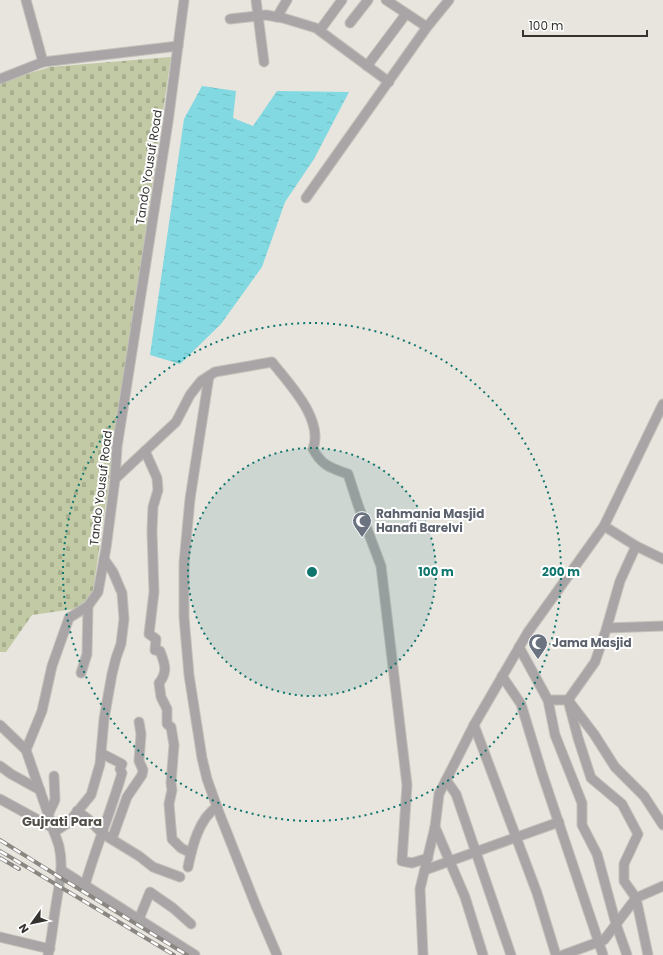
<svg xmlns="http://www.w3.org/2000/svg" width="663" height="955" font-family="Poppins,sans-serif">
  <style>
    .cemetery { fill: url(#cemetery-stones) }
    .water { fill: url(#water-ripples) }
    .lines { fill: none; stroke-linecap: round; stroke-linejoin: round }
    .minor-casing { stroke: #c4c1bb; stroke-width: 11 }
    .minor { stroke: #a9a5a6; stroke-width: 9 }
    .rail-casing { stroke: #8a8783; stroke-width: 4 }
    .rail { stroke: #fff; stroke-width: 2.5; stroke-dasharray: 8; stroke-linecap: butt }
    .ring { fill: none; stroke: #0f766e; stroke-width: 2; stroke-dasharray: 2 4 }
    .labels { text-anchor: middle; stroke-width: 4; stroke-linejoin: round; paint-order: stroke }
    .street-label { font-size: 12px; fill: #343330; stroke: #fff }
    .worship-label { font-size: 12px; font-weight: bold; fill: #5b616d; stroke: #fff; text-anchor: start }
    .neighbourhood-label { font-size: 13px; font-weight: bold; fill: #514e48; stroke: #fff }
    .centre { fill: #0f766e; stroke: #fff; stroke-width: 2 }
    .ring-label { font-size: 12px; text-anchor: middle; font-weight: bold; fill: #0f766e; stroke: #fff; stroke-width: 4; stroke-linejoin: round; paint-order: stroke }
  </style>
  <defs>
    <pattern id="cemetery-stones" width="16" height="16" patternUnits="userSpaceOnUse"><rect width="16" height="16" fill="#c1caa5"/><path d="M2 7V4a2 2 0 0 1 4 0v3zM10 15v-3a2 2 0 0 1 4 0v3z" fill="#a6ae8e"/></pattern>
    <pattern id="water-ripples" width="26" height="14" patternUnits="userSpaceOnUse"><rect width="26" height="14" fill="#82d9e1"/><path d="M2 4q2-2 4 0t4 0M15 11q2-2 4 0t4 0" fill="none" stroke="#71bbc1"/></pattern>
  </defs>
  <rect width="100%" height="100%" fill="#e8e4de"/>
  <polygon class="cemetery" points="171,57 92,598 74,609 32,615 6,652 0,652 0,82 50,67"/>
  <polygon class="water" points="202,86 236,91 233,118 253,126 277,91 349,92 314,159 285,202 262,267 221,324 180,364 150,355 184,119"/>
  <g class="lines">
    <defs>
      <g id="minor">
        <polyline points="26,0 43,62"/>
        <polyline points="256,0 264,62"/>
        <polyline points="386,0 427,27"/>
        <polyline points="277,17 287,0"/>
        <polyline points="230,19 266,15 283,18 316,28 389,82"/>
        <polyline points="350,23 368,0"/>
        <polyline points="320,30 342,0"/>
        <polyline points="367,66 406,14"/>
        <polyline points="0,79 43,62 178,46"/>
        <polyline points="306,198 427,27 449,0"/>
        <polyline points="209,376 190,499 184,563 184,617 189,675 202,758 207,779 218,810 256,906 277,955"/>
        <path d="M145,451L157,478L158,490L153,507L152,531L154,592L149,634L156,639L155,650L160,651C165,664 168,672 159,683L161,697L167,709V724L171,727L174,745L171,783L172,790L169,804L172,839L181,848L191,853"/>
        <path d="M115,479L176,422L190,395L201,381L215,372L272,362C289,384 324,419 313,449C322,466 331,468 348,474L358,505L381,566L407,785L402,861L412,863L428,858"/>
        <polyline points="604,526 636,546 663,559"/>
        <polyline points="636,546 620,581 606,630 595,662 568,700 578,738 591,778 622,804 638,834 624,864 624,881 636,898 648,955"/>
        <polyline points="607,628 663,626"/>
        <polyline points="519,647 548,700 568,700 594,734 615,767 644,796 663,825"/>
        <polyline points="81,673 87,654 88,606"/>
        <polyline points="502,676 521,704 542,773 603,955"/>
        <polyline points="548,700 555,735 582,803 582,825 597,854 616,924 627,955"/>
        <polyline points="0,725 26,750"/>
        <polyline points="474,725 537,893 556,955"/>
        <polyline points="0,766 11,774 40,790"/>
        <polyline points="446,780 456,794 511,955"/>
        <polyline points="0,799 53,828"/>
        <polyline points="77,811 88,819 103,834 139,856 153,867 180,877"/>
        <polyline points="48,815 55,800 54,776"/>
        <polyline points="54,832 68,823 91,795 100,764 104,719 112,674 116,658 121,644 124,619 122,593 113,572 104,559"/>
        <polyline points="112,839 127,797 142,775 143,770 139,761 141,734 139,722"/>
        <path d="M188,867C192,847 199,818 217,807"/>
        <polyline points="61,870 195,955"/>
        <polyline points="425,870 559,822"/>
        <path d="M85,885C96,847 111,811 122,773L120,769L122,764L101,753"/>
        <polyline points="139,919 150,892 173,908 191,924"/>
        <polyline points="0,937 50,949"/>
        <path d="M48,955C52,939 53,922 56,905C59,884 64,868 59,846L26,750L42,711L52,666L69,618L88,606L98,592L106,548L115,479L117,447L168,122L184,0"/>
        <polyline points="423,955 420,889 435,827"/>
        <polyline points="483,955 465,897 435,827 439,794 474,725 528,632 604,526 663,404"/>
        <polyline points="563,955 604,940 636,898 663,886"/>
      </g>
    </defs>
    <use href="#minor" class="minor-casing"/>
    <use href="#minor" class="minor"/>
    <defs>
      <g id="rail">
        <polyline points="0,840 61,878 187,955"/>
        <polyline points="0,851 174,955"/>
        <polyline points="0,858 19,869"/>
      </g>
    </defs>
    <use href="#rail" class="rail-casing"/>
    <use href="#rail" class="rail"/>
  </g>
  <circle cx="312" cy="572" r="124" fill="#0f766e" fill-opacity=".12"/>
  <g class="ring">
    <circle cx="312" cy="572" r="124"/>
    <circle cx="312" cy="572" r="249"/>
  </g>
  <defs>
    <symbol id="mosque-pin" viewBox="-11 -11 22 30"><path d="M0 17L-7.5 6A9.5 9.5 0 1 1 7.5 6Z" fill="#6b7280" stroke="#fff"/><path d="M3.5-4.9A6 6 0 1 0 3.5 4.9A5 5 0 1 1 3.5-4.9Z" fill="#fff"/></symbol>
  </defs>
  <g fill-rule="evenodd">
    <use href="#mosque-pin" x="351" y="510" width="22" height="30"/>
    <use href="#mosque-pin" x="527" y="632" width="22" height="30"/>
  </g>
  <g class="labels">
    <g class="street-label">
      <text transform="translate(149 167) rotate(-81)" y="4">Tando Yousuf Road</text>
      <text transform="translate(101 488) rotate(-83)" y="4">Tando Yousuf Road</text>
    </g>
    <g class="worship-label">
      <text x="376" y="518">Rahmania Masjid<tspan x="376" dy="14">Hanafi Barelvi</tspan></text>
      <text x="552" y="647">Jama Masjid</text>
    </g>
    <g class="neighbourhood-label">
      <text x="62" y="826">Gujrati Para</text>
    </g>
  </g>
  <circle cx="312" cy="572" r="6" class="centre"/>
  <g class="ring-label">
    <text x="436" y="576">100 m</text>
    <text x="561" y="576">200 m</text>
  </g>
  <g transform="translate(32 923) rotate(237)" stroke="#ffffff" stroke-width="3" paint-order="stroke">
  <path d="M0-3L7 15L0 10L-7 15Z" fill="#343330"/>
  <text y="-6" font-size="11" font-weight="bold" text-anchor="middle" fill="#343330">N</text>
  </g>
  <path d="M523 30v6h124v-6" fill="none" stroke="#343330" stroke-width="2"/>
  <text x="529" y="30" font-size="12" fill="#343330" stroke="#ffffff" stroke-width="3" paint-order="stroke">100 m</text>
</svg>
